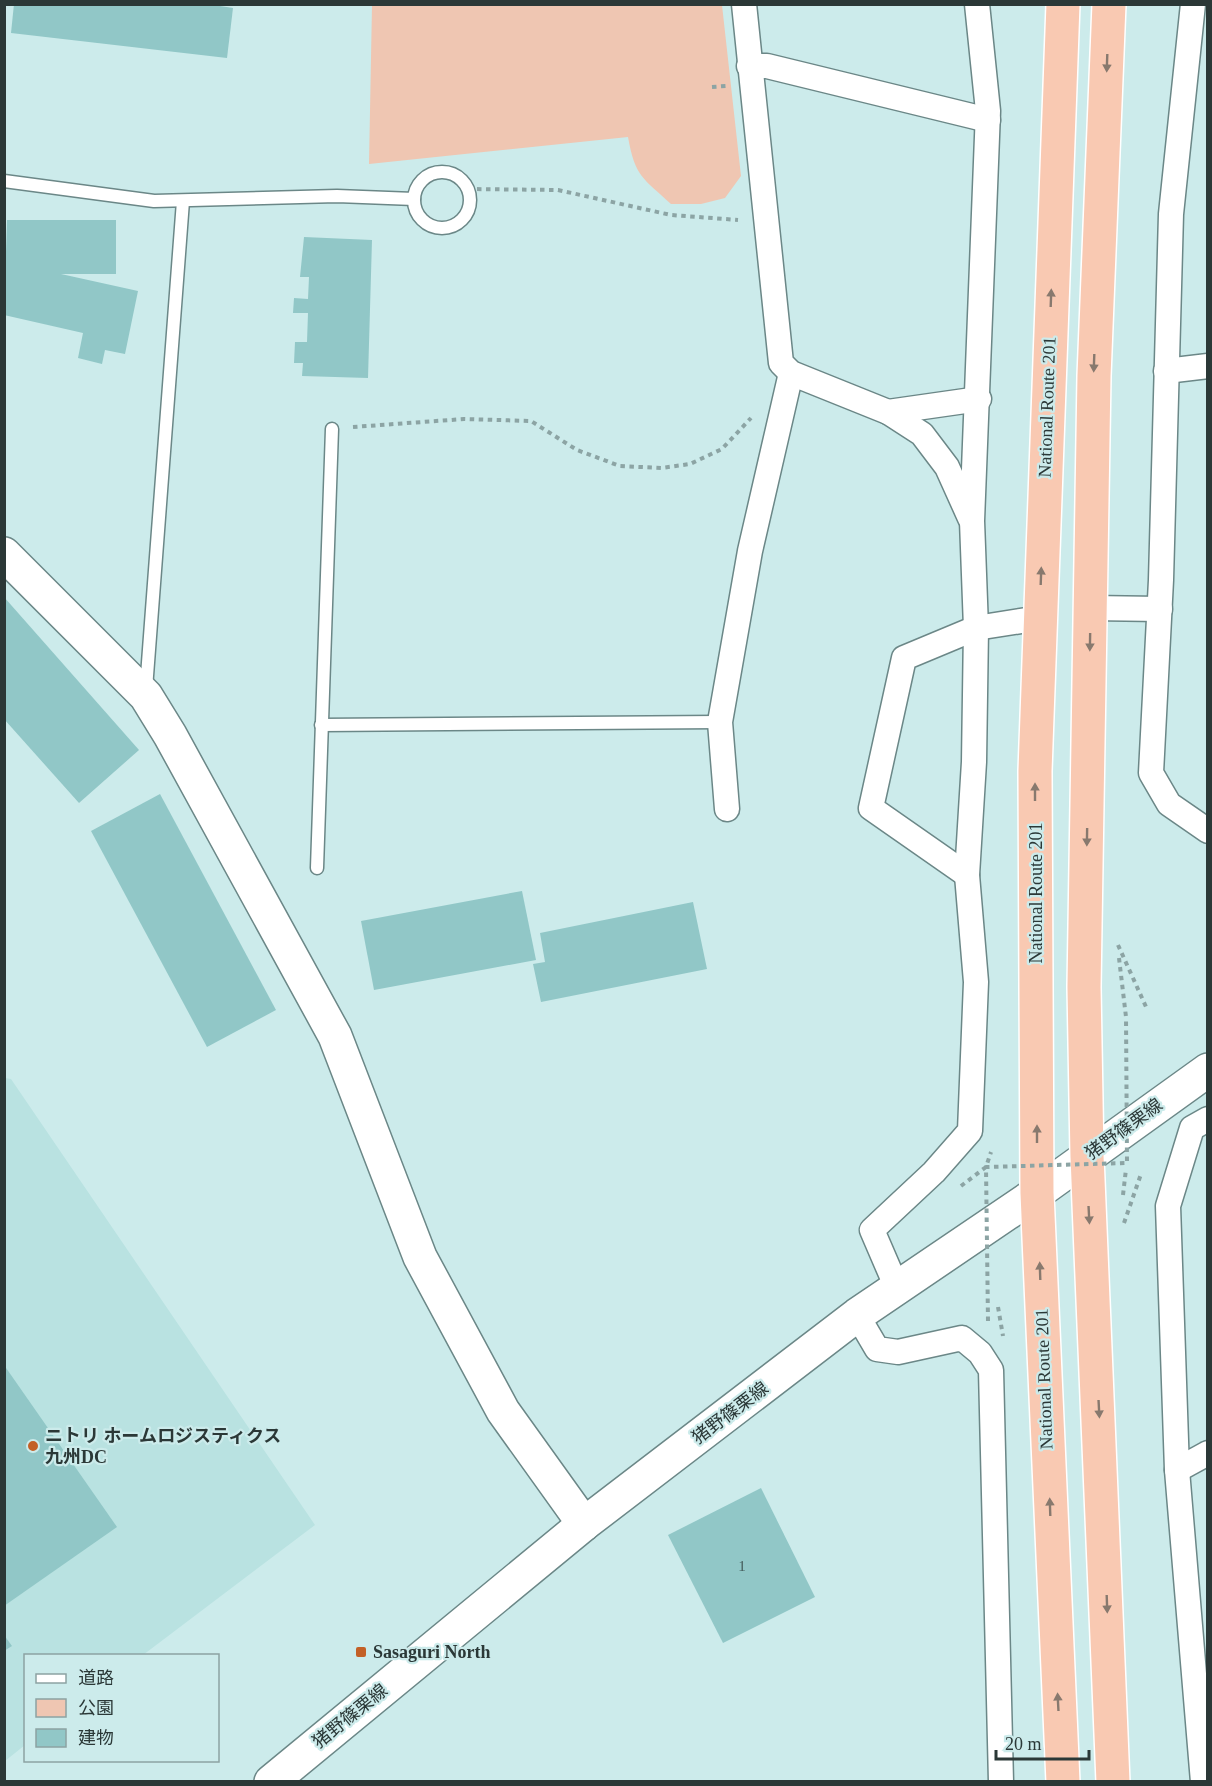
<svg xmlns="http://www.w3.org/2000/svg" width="1212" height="1786" font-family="'Times New Roman','Noto Sans JP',serif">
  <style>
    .built { fill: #b9e2e1 }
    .green { fill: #efc6b2 }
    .building { fill: #91c7c7 }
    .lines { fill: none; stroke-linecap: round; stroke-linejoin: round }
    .lane-casing { stroke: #6b8787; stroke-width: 15 }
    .street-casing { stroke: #6b8787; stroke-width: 27 }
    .secondary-casing { stroke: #6b8787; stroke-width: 36 }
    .highway-casing { stroke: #fff; stroke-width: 36 }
    .path { stroke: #8ca4a4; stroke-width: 4; stroke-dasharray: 4.5 4.5; stroke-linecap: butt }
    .lane { stroke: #fff; stroke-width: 12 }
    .street { stroke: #fff; stroke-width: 24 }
    .secondary { stroke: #fff; stroke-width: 33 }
    .highway { stroke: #f9c9b2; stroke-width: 33 }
    .path-bridge { stroke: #8ca4a4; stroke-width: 4; stroke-dasharray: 4.5 4.5; stroke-linecap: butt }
    .oneway { fill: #88796e }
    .poi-dot { fill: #c36026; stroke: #ccebeb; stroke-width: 2 }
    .labels { text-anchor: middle; stroke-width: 4.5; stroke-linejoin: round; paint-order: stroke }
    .number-label { font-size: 15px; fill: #445c5b }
    .street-label { font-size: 18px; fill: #2b3837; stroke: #ccebeb }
    .poi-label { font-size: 18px; font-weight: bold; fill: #2b3837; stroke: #ccebeb; text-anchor: start }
  </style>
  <rect width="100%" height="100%" fill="#ccebeb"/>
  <polygon class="built" points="5,1078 11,1079 315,1525 143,1655 26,1656 25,1745 5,1761"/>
  <path class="green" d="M372,5H722L741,176L725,198L701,204H671C643,178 635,177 628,137L369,164Z"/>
  <g class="building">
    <polygon points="14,4 207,4 233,8 227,58 11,33"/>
    <polygon points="7,220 116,220 116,274 61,274 138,291 125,354 105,350 102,364 78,358 83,333 4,315"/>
    <polygon points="304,237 372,240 368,378 302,376 303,363 294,363 295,342 307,342 308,313 293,313 294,298 308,299 309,277 300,277"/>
    <polygon points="4,597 139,750 79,803 4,719"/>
    <polygon points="160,794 276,1010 207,1047 91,831"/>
    <polygon points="522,891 536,960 374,990 361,921"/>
    <polygon points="693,902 707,969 541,1002 533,964 545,962 540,933"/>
    <polygon points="4,1365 117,1527 4,1606"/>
    <polygon points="761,1488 815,1597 723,1643 668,1535"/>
    <polygon points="4,1635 12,1646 4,1651"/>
  </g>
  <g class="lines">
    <defs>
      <g id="lane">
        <circle cx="442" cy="200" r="28"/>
        <polyline points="4,181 154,201 337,196 414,199"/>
        <polyline points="146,689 183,201"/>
        <polyline points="321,725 720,722"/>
        <polyline points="317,868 332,429"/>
      </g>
      <g id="street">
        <polyline points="744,4 781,363 791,373 888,412 979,399"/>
        <polyline points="1193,4 1171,214 1161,580 1151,773 1169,804 1208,831"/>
        <polyline points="749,66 767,66 988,120"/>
        <polyline points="1166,371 1208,366"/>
        <polyline points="888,412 922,434 947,467 970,518"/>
        <polyline points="1091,608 1160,609"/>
        <polyline points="727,809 720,722 750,551 791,373"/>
        <polyline points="967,875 871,808 904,658 976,628 1040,618"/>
        <polyline points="897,1288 872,1230 934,1172 970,1131 976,982 967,875 974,762 976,628 972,521 988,111 977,4"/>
        <polyline points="857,1315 877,1349 898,1352 962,1338 980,1353 991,1370 1001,1782"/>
        <polyline points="1177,1470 1208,1453"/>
        <polyline points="1203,1782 1177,1470 1168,1206 1192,1128 1208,1119"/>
      </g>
      <g id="secondary">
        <polyline points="4,554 146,696 170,735 335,1036 420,1257 503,1411 584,1524"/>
        <polyline points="271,1782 584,1524 857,1315 1037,1193 1208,1070"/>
      </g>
      <g id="highway">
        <polyline points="1109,4 1094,376 1084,987 1087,1156 1113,1782"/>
        <polyline points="1063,1782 1037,1193 1035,771 1063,4"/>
      </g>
    </defs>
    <use href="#lane" class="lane-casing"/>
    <use href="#street" class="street-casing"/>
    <use href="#secondary" class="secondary-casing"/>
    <use href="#highway" class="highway-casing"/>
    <g class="path">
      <polyline points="712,87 726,86"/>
      <polyline points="468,189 558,190 671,215 738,220"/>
      <polyline points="353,427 464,419 531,421 577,450 620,466 661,468 690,464 722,449 751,418"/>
      <polyline points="1118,945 1147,1009"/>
      <polyline points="1119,958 1126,1017"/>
      <polyline points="961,1186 986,1167 991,1152"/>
      <polyline points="1123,1195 1126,1169"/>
      <polyline points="1124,1223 1141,1174"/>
      <polyline points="998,1307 1003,1336"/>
    </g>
    <use href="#lane" class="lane"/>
    <use href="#street" class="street"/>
    <use href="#secondary" class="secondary"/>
    <use href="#highway" class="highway"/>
    <polyline class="path-bridge" points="988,1321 986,1167 1127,1163 1126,1017"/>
  </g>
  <defs><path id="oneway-solid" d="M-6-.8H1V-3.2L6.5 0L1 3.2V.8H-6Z" transform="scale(1.5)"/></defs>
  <g class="oneway">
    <use href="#oneway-solid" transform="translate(1107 63) rotate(92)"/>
    <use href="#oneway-solid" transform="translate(1051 298) rotate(-88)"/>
    <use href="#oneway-solid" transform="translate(1094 363) rotate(92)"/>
    <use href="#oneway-solid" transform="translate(1041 576) rotate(-88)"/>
    <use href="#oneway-solid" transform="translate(1090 642) rotate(91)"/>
    <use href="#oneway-solid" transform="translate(1035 792) rotate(-90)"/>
    <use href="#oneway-solid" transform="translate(1087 837) rotate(91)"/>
    <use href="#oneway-solid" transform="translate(1037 1134) rotate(-90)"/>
    <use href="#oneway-solid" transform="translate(1089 1215) rotate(87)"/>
    <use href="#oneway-solid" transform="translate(1040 1271) rotate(-92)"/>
    <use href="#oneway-solid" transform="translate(1099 1409) rotate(87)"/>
    <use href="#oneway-solid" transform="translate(1050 1507) rotate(-92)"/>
    <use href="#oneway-solid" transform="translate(1107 1604) rotate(88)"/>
    <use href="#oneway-solid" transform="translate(1058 1702) rotate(-93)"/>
  </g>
  <g class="poi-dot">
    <circle cx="33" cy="1446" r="6"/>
    <rect x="355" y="1646" width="12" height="12" rx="3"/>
  </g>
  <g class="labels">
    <g class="number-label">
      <text x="742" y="1571">1</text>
    </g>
    <g class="street-label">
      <text transform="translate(1047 407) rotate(-88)" y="6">National Route 201</text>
      <text transform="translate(1036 893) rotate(-90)" y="6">National Route 201</text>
      <text transform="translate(1124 1129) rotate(-36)" y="6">猪野篠栗線</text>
      <text transform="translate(1044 1379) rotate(-92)" y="6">National Route 201</text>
      <text transform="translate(730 1413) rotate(-37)" y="6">猪野篠栗線</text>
      <text transform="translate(350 1716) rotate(-39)" y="6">猪野篠栗線</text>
    </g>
    <g class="poi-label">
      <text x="45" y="1442">ニトリ ホームロジスティクス<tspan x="45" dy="21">九州DC</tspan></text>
      <text x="373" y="1658">Sasaguri North</text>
    </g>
  </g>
  <rect width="1212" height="1786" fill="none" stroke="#2b3837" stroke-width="12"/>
  <rect x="24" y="1654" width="195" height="108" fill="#ccebeb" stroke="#8ca3a3" stroke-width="1.5"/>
  <rect x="36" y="1674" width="30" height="9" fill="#ffffff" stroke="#8ca3a3" stroke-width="1.5"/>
  <text x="78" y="1684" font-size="18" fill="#2b3837">道路</text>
  <rect x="36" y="1699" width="30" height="18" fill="#efc6b2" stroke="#8ca3a3" stroke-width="1.5"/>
  <text x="78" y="1714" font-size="18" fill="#2b3837">公園</text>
  <rect x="36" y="1729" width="30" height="18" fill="#91c7c7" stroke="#8ca3a3" stroke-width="1.5"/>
  <text x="78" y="1744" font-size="18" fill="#2b3837">建物</text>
  <path d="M996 1750v9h93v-9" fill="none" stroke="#2b3837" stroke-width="3"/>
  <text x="1005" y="1750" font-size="18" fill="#2b3837" stroke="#ccebeb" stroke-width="4.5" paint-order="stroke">20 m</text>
</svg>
